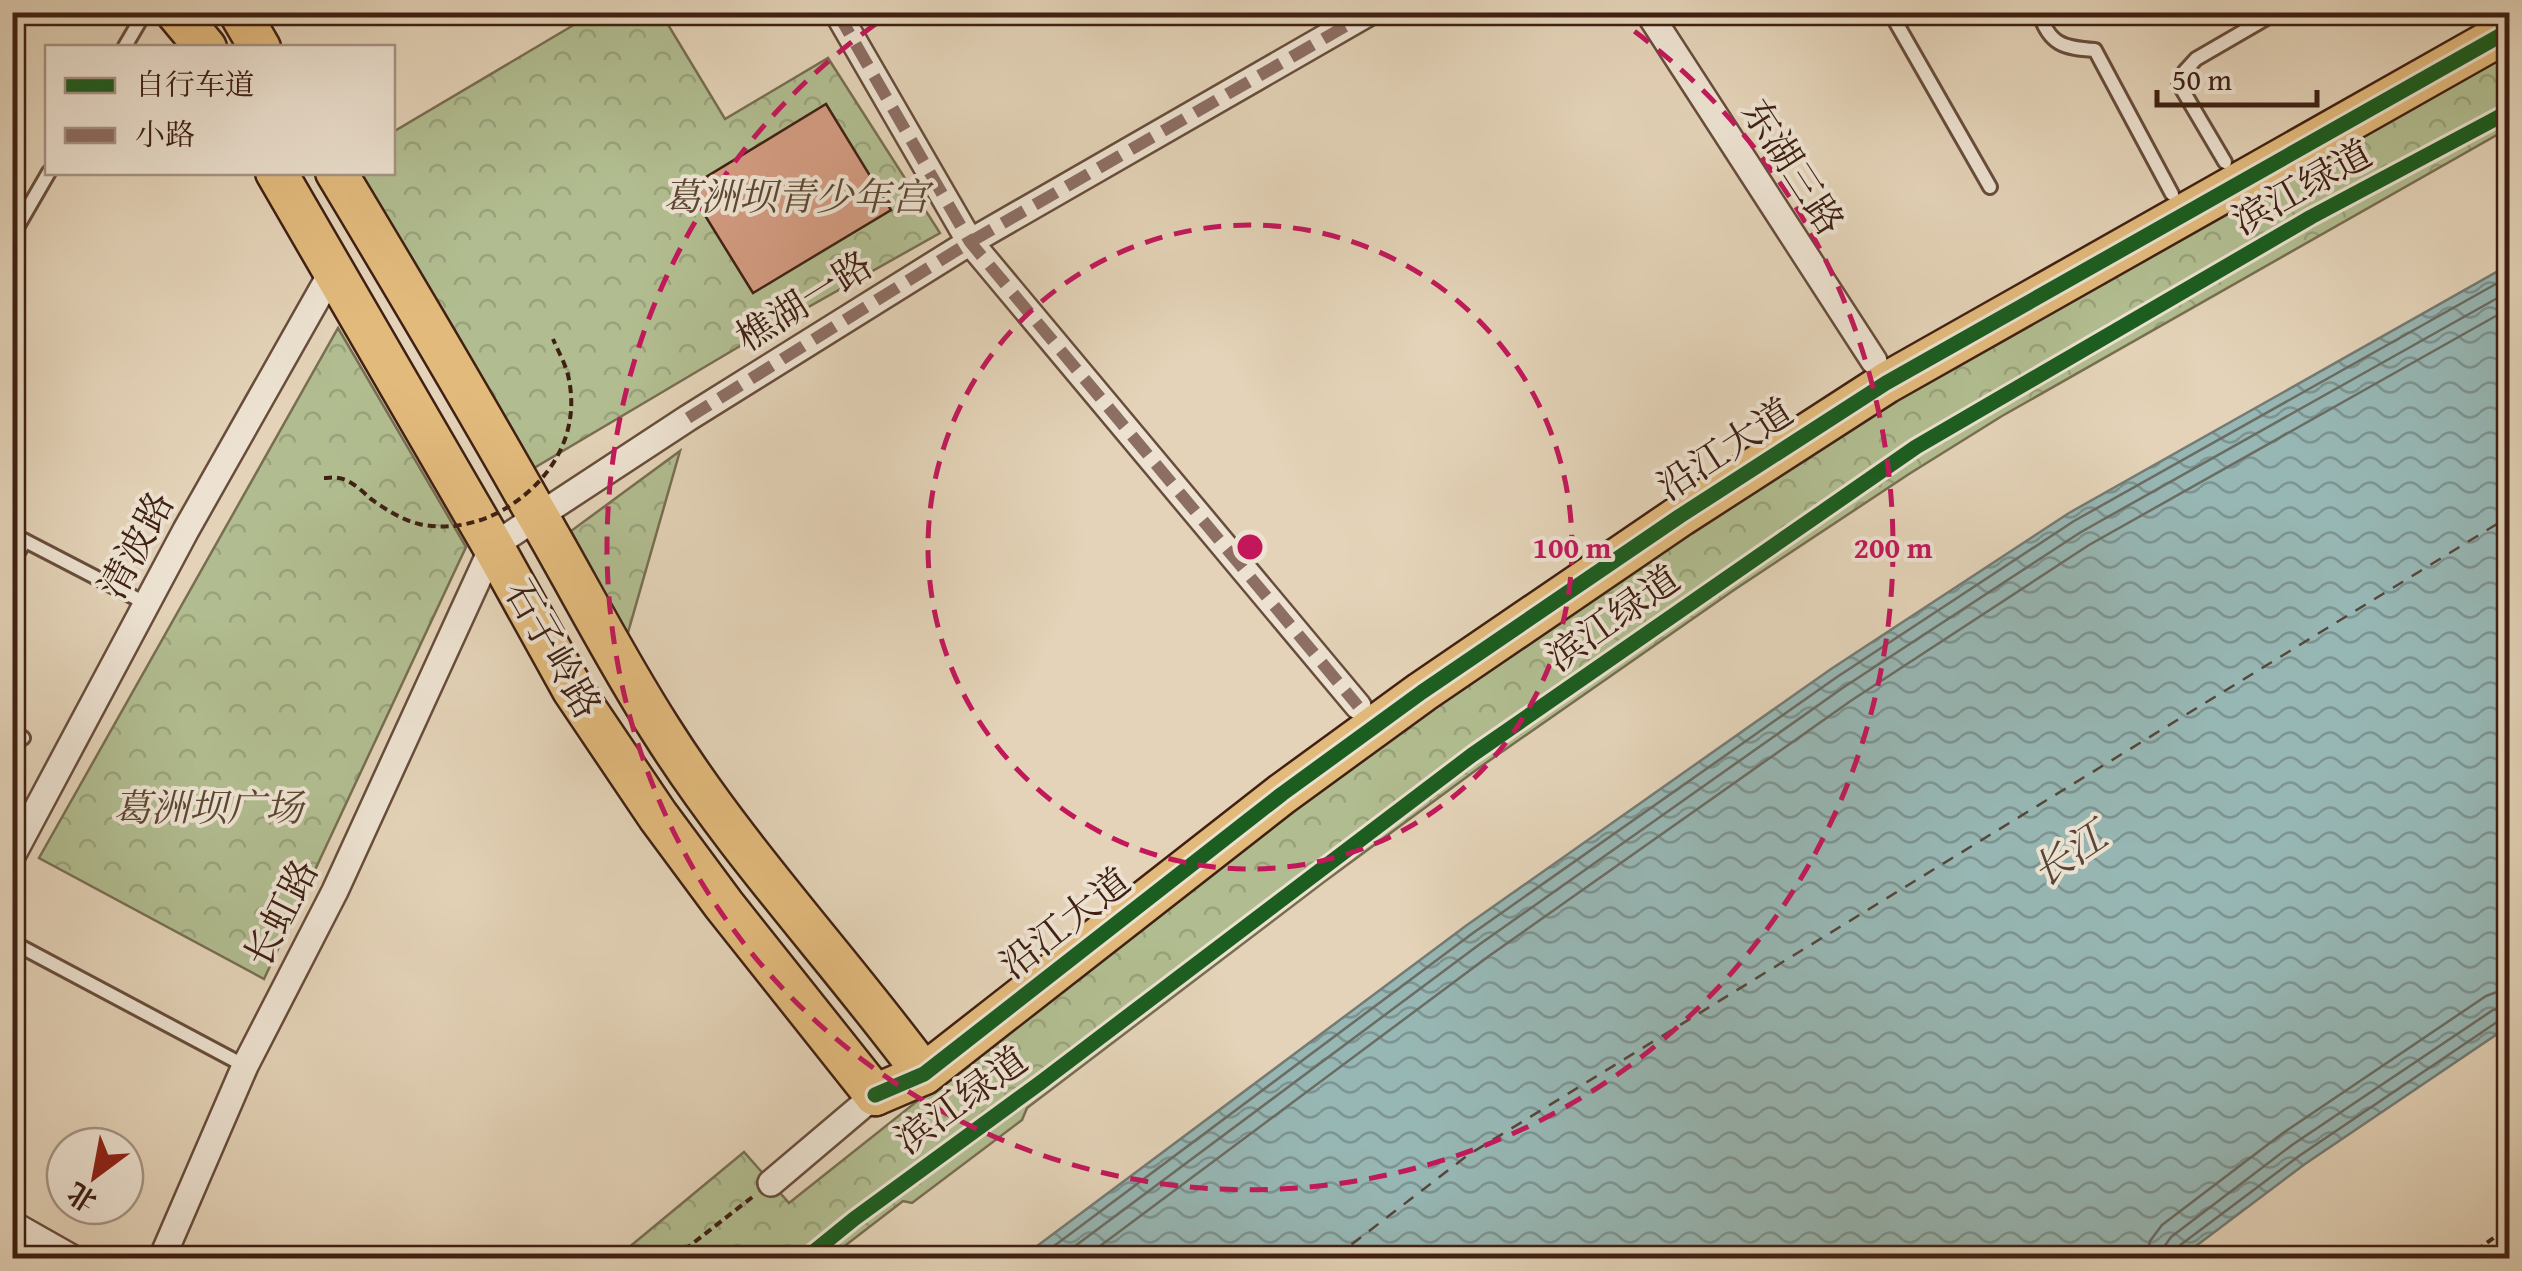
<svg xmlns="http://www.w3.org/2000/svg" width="2522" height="1271" font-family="'Gentium Book Plus','Noto Serif SC',serif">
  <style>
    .forest { fill: url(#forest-crowns); stroke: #786e52; stroke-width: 2.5 }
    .water { fill: url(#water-waves); stroke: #747b74; stroke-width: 2.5 }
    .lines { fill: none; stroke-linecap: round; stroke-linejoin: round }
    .shore { stroke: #6b6c64; stroke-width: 2.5 }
    .ferry { stroke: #55463b; stroke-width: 2.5; stroke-dasharray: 12 10; stroke-linecap: butt }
    .building { fill: #d39b81; stroke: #3f2013; stroke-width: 2.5 }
    .lane-casing { stroke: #684d3c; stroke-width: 18 }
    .street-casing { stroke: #684d3c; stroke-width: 30 }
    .primary-casing { stroke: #3f2013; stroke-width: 45 }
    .path { stroke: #3f2013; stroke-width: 4; stroke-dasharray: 8 5; stroke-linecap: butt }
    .lane { stroke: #ede2d1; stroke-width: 12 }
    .street { stroke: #ede2d1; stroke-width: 25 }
    .primary { stroke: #e2ba7c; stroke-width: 40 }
    .path-bridge { stroke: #3f2013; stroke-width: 4; stroke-dasharray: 8 5; stroke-linecap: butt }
    .quiet { stroke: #8d6e63; stroke-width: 12; stroke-dasharray: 25 12; stroke-linecap: butt }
    .cycleway-casing { stroke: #ede2d1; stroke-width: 21 }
    .cycleway { stroke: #1b5e20; stroke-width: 15 }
    .ring { fill: none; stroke: #c2185b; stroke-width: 5; stroke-dasharray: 18 12 }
    .labels { text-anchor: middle; stroke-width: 8; stroke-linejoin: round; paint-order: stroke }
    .street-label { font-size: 38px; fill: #3f2013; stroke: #ede2d1 }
    .park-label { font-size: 38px; font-style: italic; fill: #5c4732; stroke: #ede2d1 }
    .water-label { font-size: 40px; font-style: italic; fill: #55463b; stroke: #ede2d1 }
    .centre { fill: #c2185b; stroke: #ede2d1; stroke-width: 5 }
    .ring-label { font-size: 30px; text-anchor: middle; font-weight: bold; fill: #c2185b; stroke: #ede2d1; stroke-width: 8; stroke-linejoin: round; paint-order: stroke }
  </style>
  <defs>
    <pattern id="forest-crowns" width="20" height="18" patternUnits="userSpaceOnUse" patternTransform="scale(2.5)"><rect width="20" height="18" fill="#b1bd90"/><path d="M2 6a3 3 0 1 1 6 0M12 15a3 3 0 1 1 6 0" fill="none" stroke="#99a27b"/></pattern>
    <pattern id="water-waves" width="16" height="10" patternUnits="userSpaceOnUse" patternTransform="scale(2.5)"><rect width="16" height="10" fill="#97b7b4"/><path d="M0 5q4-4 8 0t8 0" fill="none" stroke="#7d9491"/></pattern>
  </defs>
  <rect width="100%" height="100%" fill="#e4d3b8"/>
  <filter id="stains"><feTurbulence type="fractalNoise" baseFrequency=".002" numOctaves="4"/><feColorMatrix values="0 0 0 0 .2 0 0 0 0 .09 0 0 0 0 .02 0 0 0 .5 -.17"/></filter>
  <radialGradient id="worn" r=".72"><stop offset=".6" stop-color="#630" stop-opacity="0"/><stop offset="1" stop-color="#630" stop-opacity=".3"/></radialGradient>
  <g class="forest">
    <polygon points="594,13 661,13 725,119 828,58 940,233 757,336 534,468 357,173 392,172 393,132"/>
    <polygon points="2509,43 2509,128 2002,416 1909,474 1734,590 1483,765 1324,882 1027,1108 1022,1120 912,1203 903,1201 829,1258 616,1258 744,1152 789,1203 1349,758 1710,510 2072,286"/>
    <polygon points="338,328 466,547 264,979 39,858"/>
    <polygon points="680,451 627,636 571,531"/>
  </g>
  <polygon class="water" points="2509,265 2509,1026 2305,1164 2180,1258 1021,1258 1467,925 1831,669 2069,513"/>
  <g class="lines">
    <g class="shore">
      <polyline points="1038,1258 1473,933 1837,677 2074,521 2510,276"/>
      <polyline points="1059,1258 1480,944 1844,687 2081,532 2510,291"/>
      <polyline points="1084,1258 1489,956 1852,700 2089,545 2510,308"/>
      <polyline points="2147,1258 2150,1241 2162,1225 2283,1133 2486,996 2497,992 2510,991"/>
      <polyline points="2163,1258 2164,1247 2171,1237 2292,1145 2493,1010 2510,1006"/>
      <polyline points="2175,1258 2176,1251 2179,1246 2299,1156 2500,1020 2510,1018"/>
    </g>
    <polyline class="ferry" points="1334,1258 1468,1155 2510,516"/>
  </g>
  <polygon class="building" points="826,104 891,210 753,293 688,188"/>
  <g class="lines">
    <defs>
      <g id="lane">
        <polyline points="1890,12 1990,187"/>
        <path d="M2039,12C2049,45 2064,48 2095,50L2172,194"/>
        <polyline points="124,48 145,12"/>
        <polyline points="2225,162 2179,84 2185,71 2196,59 2277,12"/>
        <polyline points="12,236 49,172"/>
        <polyline points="12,534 147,604"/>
        <polyline points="12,562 25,541"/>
        <polyline points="12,732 23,738"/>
        <polyline points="12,942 245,1066"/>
      </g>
      <g id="street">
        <polyline points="837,12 970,242 1358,706"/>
        <polyline points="1648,12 1874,361"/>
        <polyline points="12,856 186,530 332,272"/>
        <polyline points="771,1183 875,1095"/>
        <polyline points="12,1224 72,1258"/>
        <polyline points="162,1258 245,1066 335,891 493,546 688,418 970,242 1370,12"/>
      </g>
      <g id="primary">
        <polyline points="176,12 206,48"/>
        <polyline points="239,12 260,48"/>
        <polyline points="276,172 493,546 573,690 658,816 724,905 875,1095"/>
        <path d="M336,172C404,285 471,398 536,513C578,585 616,660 661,730C738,852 838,958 924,1074"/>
        <polyline points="875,1095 924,1074 1282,794 1422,692 1680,516 1886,383 2510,30"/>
      </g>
    </defs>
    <use href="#lane" class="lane-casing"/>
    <use href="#street" class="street-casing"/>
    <use href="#primary" class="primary-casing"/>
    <g class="path">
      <polyline points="674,1258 755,1195"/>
      <polyline points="2466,1258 2510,1226"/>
    </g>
    <use href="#lane" class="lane"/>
    <use href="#street" class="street"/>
    <use href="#primary" class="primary"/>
    <path class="path-bridge" d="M324,478C329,478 334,477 339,478C351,480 362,491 371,499C385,509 402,520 419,524C450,531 482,523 508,507C554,478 581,430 568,375C565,363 558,351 553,339"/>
    <g class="quiet">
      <polyline points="837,12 970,242 1358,706"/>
      <polyline points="688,418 970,242 1370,12"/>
    </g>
    <defs>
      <g id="cycleway">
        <polyline points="875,1095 924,1074 1282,794 1422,692 1680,516 1886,383 2510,30"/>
        <polyline points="806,1258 854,1219 1040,1083 1472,755 1916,447 2311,217 2510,111"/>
      </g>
    </defs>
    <use href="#cycleway" class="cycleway-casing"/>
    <use href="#cycleway" class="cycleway"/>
  </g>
  <g class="ring">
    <circle cx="1250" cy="547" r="322"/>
    <path d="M1610 14A643 643 0 1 1 890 14"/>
  </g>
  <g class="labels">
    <g class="street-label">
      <text transform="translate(1793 167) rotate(57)" y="13">东湖三路</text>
      <text transform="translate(2302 187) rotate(-29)" y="13">滨江绿道</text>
      <text transform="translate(804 301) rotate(-32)" y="13">樵湖一路</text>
      <text transform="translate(1725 449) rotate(-33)" y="13">沿江大道</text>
      <text transform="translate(136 545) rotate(-62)" y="13">清波路</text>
      <text transform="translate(1613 618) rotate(-35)" y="13">滨江绿道</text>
      <text transform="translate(553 649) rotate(60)" y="13">石子岭路</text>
      <text transform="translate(281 913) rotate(-63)" y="13">长虹路</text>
      <text transform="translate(1065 923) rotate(-38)" y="13">沿江大道</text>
      <text transform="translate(961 1100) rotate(-36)" y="13">滨江绿道</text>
    </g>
    <g class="park-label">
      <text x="796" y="210">葛洲坝青少年宫</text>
      <text x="208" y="821">葛洲坝广场</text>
    </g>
    <g class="water-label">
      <text transform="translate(2069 854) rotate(-34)" y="14">长江</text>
    </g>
  </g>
  <circle cx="1250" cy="547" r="15" class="centre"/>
  <g class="ring-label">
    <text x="1572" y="558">100 m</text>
    <text x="1893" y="558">200 m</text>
  </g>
  <rect width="2522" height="1271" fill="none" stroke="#e4d3b8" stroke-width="50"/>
  <rect x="15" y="15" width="2492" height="1241" fill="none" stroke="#3f2013" stroke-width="5"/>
  <rect x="25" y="25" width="2472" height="1221" fill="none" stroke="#3f2013" stroke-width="2.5"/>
  <rect x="45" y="45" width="350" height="130" fill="#ede2d1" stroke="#a79485" stroke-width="2.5"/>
  <rect x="65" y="78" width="50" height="15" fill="#1b5e20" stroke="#a79485" stroke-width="2.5"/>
  <text x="135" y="95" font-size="30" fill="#3f2013">自行车道</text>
  <rect x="65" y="128" width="50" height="15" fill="#8d6e63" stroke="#a79485" stroke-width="2.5"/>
  <text x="135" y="145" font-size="30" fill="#3f2013">小路</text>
  <g transform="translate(95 1176) rotate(212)"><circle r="48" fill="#ede2d1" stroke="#a79485" stroke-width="2.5"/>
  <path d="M0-8L18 38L0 25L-18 38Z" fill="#8f2418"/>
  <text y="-15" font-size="28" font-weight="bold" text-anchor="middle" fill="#3f2013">北</text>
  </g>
  <path d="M2157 90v15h160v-15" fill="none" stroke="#3f2013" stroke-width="5"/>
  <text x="2172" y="90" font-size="30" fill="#3f2013" stroke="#ede2d1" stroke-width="8" paint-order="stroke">50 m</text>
  <rect width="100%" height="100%" filter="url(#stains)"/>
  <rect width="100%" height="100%" fill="url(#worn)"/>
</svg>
